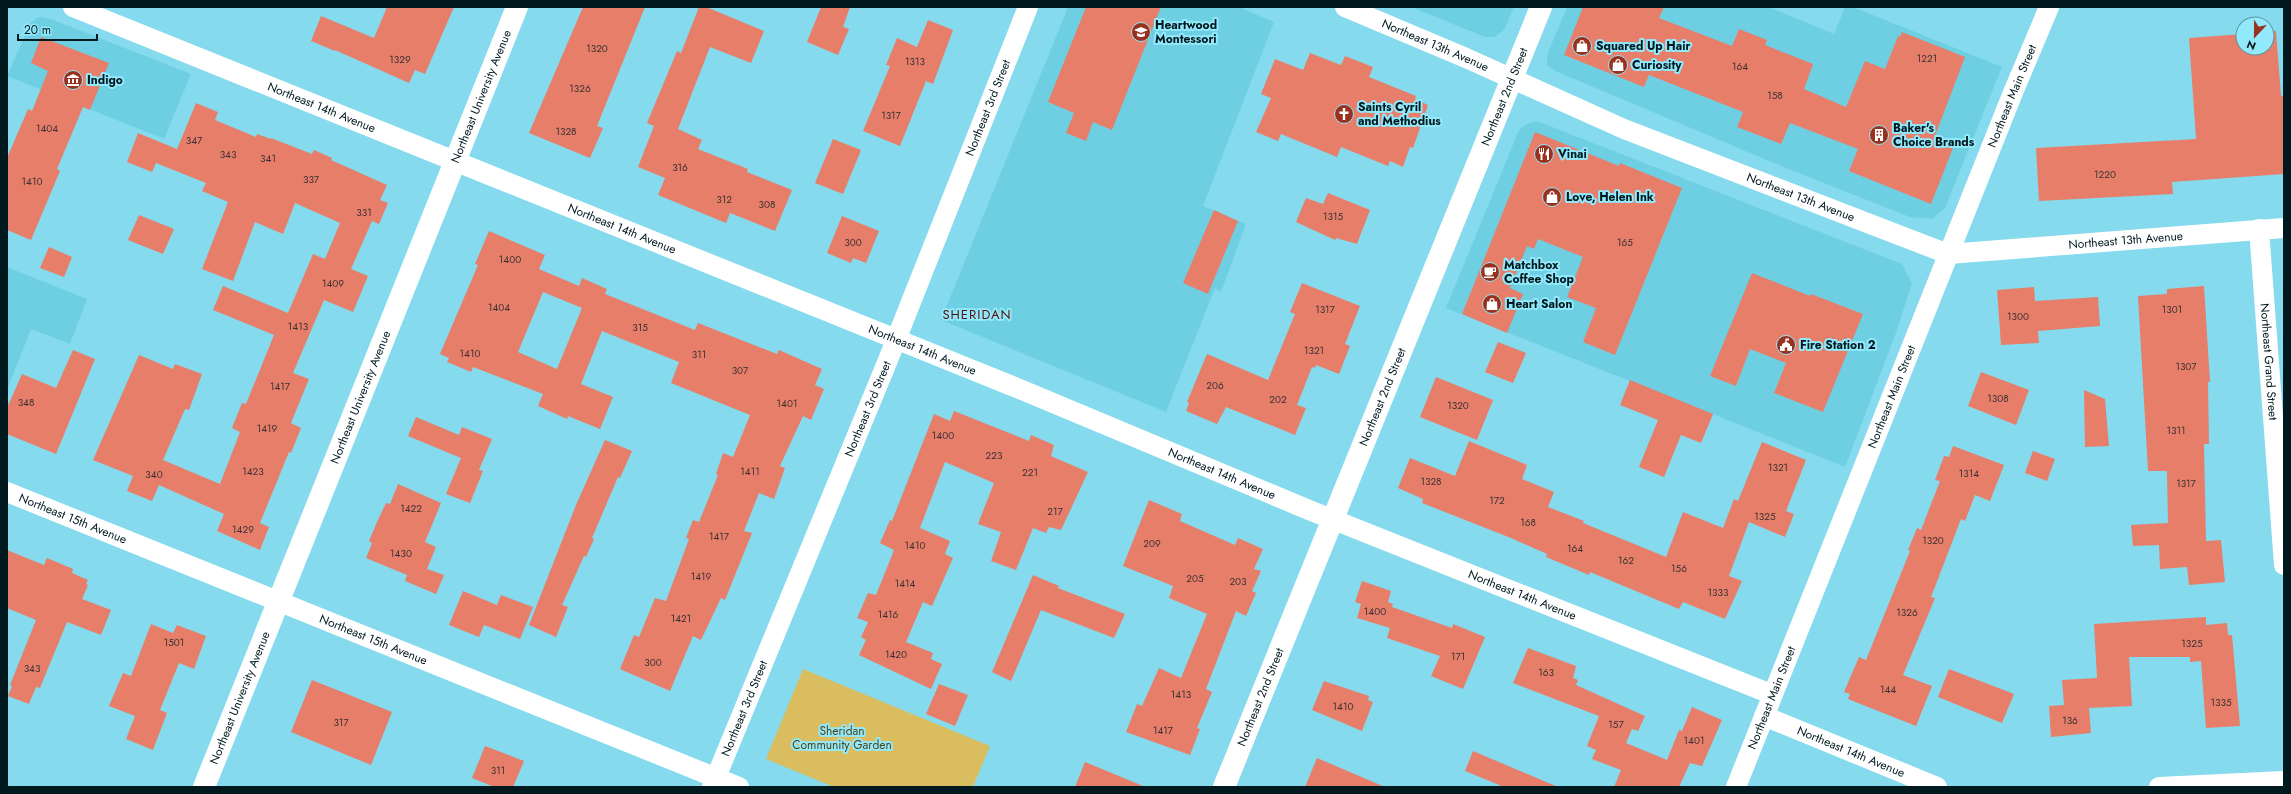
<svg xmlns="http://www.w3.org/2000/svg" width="2291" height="794" font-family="Jost,sans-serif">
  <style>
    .built { fill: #6ecfe3 }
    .green { fill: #dabd5f }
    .building { fill: #e77e6a; fill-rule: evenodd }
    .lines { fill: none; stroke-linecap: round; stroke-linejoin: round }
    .street { stroke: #fff; stroke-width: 20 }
    .secondary { stroke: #fff; stroke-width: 22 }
    .labels { text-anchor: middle; stroke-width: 4; stroke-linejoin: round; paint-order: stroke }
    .number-label { font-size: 10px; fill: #3a3232 }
    .poi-label { font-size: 12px; font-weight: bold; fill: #00191f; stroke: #92e9fb; text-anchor: start }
    .street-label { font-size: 12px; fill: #00191f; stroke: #92e9fb }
    .park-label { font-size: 12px; fill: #504315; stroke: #92e9fb }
    .neighbourhood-label { font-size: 13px; letter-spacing: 1px; fill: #520f05; stroke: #92e9fb }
  </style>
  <rect width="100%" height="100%" fill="#85dbed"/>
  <g class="built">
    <polygon points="1068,7 1239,7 1274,22 1203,206 1246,224 1221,292 1215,288 1166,412 941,320"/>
    <polygon points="1411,7 1514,7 1504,30 1495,37 1485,37"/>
    <polygon points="1567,7 1769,7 1834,34 1845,7 1853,7 2002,67 1945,208 1932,219 1910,217 1781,166 1555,71 1547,65 1547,55"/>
    <polygon points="39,17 51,19 191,74 164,139 7,76 31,22"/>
    <polygon points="1537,121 1902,264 1912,283 1896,333 1845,467 1446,308 1519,130 1527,124"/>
    <polygon points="7,267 87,299 70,344 31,329 7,390"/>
  </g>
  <polygon class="green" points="803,669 990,746 973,787 834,787 766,759"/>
  <g class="building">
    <polygon points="387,7 454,7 425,74 415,70 409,83 335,50 335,51 311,41 321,16 374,38"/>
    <polygon points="583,7 645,7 597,126 603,128 590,158 529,133"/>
    <polygon points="699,7 706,7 764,31 751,63 710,47 678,129 702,140 698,149 748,169 747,172 792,190 775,231 730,213 726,223 658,195 665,178 638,167 654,126 647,123 677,51 681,53"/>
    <polygon points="821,7 850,7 843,27 849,29 838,55 807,42"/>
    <polygon points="1086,7 1161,7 1112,130 1093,122 1086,141 1066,133 1074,113 1048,102"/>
    <polygon points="1583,7 1664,7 1659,18 1732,46 1739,29 1767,40 1765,45 1813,64 1804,89 1846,107 1865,61 1885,69 1898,36 1900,37 1902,32 1965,57 1933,141 1953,148 1931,204 1849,171 1858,149 1790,123 1781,144 1737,127 1743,112 1649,75 1644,87 1564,55"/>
    <polygon points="928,20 953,30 933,84 926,81 900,146 863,131 890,66 886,65 897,38 917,47"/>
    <polygon points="2276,31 2281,96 2284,96 2284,174 2172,182 2173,194 2039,201 2036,148 2196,139 2189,38 2243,34 2243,48 2267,48 2267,32"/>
    <polygon points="41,37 109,63 90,110 83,107 57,169 60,171 31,240 7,230 7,158 28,109 32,111 48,71 31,63"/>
    <polygon points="1310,53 1341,65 1345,56 1373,67 1369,77 1416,96 1415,99 1428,105 1413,148 1410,147 1403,167 1390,161 1388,166 1341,147 1337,157 1281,134 1278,141 1256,132 1271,98 1261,94 1275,59 1303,70"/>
    <polygon points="196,103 218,112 215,120 256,137 257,134 271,139 271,138 312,154 314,150 332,158 331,160 387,185 380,200 388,203 379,224 372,221 351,269 368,276 353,312 324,300 293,373 309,379 291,423 301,428 291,453 289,452 260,523 269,527 260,550 217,531 224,514 159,485 152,501 127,491 133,476 93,460 139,355 173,369 175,364 202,374 189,410 185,409 163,460 220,484 240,432 232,428 242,403 246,404 274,335 213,310 223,286 288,313 313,254 325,259 340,223 295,203 283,234 255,222 233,281 202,269 228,202 202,191 206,183 156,163 152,172 127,162 138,133 177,149"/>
    <polygon points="1535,132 1619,166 1620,163 1682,188 1615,355 1583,342 1596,308 1567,297 1583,257 1538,239 1534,249 1527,246 1510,288 1523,294 1507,333 1462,314"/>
    <polygon points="833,139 861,150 843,194 815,183"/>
    <polygon points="1328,193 1370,210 1357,244 1336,238 1335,240 1296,222 1306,198 1323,204"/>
    <polygon points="1214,210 1238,221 1208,294 1183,283"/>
    <polygon points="139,215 174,229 163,254 128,240"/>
    <polygon points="842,216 879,231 866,263 853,258 851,263 827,253"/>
    <path d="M489,231L545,255L539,269L579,286L582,278L607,289L605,294L695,330L698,323L777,354L779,350L822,369L815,385L824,389L811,420L803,416L780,466L785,468L774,499L759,493L744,531L752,533L725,600L721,598L701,640L693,636L670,691L620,669L634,635L639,637L655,598L666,601L689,539L686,538L693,520L699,522L718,475L716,474L723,453L733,457L750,415L671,383L679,362L602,331L581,384L613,397L600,429L568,416L567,419L538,406L543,394L473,367L471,372L447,362L449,358L440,354L478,265L475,264ZM543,292L582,308L557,369L518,352Z"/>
    <polygon points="49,247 72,257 64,277 40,268"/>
    <polygon points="1752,273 1810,296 1811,294 1863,314 1823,412 1774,393 1786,363 1750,349 1736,386 1710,376"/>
    <polygon points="1302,283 1360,306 1345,344 1350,346 1339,374 1316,365 1315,368 1312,367 1297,405 1306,408 1295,435 1226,407 1217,424 1186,411 1189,403 1187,402 1207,354 1268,380 1295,314 1290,312"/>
    <polygon points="2204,286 2210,382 2208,382 2209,444 2204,444 2206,541 2221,540 2225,582 2189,585 2187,567 2160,569 2159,545 2133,546 2131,525 2168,523 2167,471 2148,471 2138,296 2167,294 2167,289"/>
    <polygon points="2034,287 2035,301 2098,297 2100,326 2038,331 2039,343 2001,345 1997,290"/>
    <polygon points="1498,342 1526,353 1513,383 1485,372"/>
    <polygon points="73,350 95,359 56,454 7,434 7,408 22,374 56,388"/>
    <polygon points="1981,372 2029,390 2016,425 1968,406"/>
    <polygon points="1436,377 1493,400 1477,440 1420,417"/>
    <polygon points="1630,380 1713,414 1701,443 1681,435 1664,477 1639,467 1658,420 1620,405"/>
    <polygon points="2084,390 2105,399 2109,446 2085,447"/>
    <polygon points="954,411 1029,441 1031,435 1054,445 1051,456 1088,472 1061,530 1049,527 1046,533 1033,528 1016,570 991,561 1001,532 978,524 994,483 945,462 920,528 950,541 945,554 953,558 932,606 923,602 906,642 933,653 931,659 942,664 931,689 859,655 866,640 861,637 868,622 857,618 868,593 876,595 894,550 880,543 890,520 892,521 934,414 950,421"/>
    <polygon points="416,417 459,435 462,427 492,439 479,470 483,471 470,503 446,494 461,458 408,436"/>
    <polygon points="605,440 632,451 620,478 618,477 592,538 594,539 586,557 584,556 562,605 568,607 556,637 529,625 576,505"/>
    <polygon points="1469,441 1527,465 1522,479 1554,492 1548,507 1584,521 1583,523 1666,557 1683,512 1723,528 1734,499 1738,501 1762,442 1806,460 1786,511 1794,514 1785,537 1749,522 1729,576 1742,581 1725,619 1683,602 1679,609 1590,572 1589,575 1546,557 1547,554 1511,538 1422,503 1423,499 1398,488 1410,458 1455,476"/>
    <polygon points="1953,446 2004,465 1990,501 1975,495 1965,521 1961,519 1931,597 1935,598 1903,675 1932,686 1916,726 1848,699 1850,694 1844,692 1859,657 1866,660 1910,551 1908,550 1917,528 1921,530 1940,481 1935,480 1944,456 1949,457"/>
    <polygon points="2033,451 2055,459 2047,481 2025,473"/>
    <polygon points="398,484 441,503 425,542 436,547 427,569 444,575 436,594 405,581 407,575 366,558 372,543 369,541 377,522 386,503 390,504"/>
    <polygon points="1149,500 1182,514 1180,521 1235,545 1238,538 1263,549 1254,569 1261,571 1252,591 1256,593 1246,616 1236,611 1206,689 1212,692 1197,728 1200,729 1190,755 1126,732 1137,704 1142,706 1159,668 1181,678 1207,614 1169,598 1173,586 1123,566"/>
    <polygon points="7,550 44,565 47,558 73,569 72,573 88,580 86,584 88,585 82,599 111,610 101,635 67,622 40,688 36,687 29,704 8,696 12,686 10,685 36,620 7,608"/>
    <polygon points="1033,575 1059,586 1058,588 1125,614 1114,638 1041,610 1011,681 992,672"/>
    <polygon points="1362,581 1391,591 1388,602 1393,604 1392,607 1452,628 1453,624 1485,637 1463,689 1431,676 1440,656 1387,638 1390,628 1357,618 1361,604 1355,602"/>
    <polygon points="463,591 497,605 501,595 533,607 520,639 484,625 479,637 449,625"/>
    <polygon points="2206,617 2206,625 2227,623 2228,635 2232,635 2240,726 2206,728 2201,661 2190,662 2190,657 2129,657 2132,706 2089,708 2091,733 2051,737 2049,706 2064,705 2062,680 2097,678 2094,624"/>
    <polygon points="151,624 173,633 177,625 206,636 194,669 179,663 160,710 167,713 153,750 126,739 135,716 109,706 123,673 131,676"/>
    <polygon points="1528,648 1576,666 1573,678 1578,680 1576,685 1645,716 1638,731 1632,729 1626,743 1667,760 1679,730 1682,731 1692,707 1722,720 1702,766 1690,763 1679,787 1614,787 1621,770 1592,759 1596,750 1587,746 1599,716 1513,683"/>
    <polygon points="1949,669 2014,694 2002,723 1938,697"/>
    <polygon points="312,680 392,712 371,765 291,732"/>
    <polygon points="1324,681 1369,696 1368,700 1373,702 1362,731 1312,710"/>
    <polygon points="939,684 968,695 955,726 926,714"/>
    <polygon points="485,746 524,761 513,787 494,787 472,778"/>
    <polygon points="1473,751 1558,787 1504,787 1465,771"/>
    <polygon points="1317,758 1385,787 1305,787"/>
    <polygon points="1085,762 1143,786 1143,787 1075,787"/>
  </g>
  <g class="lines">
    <g class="street">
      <path id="s1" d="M73,7L1022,390L1309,510L1771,694"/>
      <path id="s2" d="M1345,7L1466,58L1624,129L1948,254L2284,228"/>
      <path id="s3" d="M2259,229L2284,565"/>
      <path id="s4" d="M7,492L739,787"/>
      <path id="s5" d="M1764,716L1937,787"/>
      <path id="s6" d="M712,787L888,360L1028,7"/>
      <path id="s7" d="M1736,787L2012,95L2049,7"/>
      <polyline points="2159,787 2284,781"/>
    </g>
    <g class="secondary">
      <path id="s8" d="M204,787L517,7"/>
      <path id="s9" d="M1224,787L1541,7"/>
    </g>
  </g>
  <defs>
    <symbol id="school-disc" viewBox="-11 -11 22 22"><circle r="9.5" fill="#9a311e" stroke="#92e9fb"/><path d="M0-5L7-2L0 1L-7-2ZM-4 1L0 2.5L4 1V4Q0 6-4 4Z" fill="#fff"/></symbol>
    <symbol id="shop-disc" viewBox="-11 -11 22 22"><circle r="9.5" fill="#9a311e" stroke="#92e9fb"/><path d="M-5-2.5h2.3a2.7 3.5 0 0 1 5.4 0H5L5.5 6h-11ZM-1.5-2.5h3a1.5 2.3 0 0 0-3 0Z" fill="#fff"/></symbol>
    <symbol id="museum-disc" viewBox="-11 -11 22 22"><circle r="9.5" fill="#9a311e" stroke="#92e9fb"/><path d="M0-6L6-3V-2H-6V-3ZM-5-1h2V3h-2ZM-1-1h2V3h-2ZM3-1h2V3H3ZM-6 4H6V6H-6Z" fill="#fff"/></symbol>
    <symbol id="church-disc" viewBox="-11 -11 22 22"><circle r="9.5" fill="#9a311e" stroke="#92e9fb"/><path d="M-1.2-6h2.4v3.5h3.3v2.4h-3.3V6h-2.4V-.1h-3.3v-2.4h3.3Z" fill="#fff"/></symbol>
    <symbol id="building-disc" viewBox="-11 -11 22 22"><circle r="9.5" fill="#9a311e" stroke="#92e9fb"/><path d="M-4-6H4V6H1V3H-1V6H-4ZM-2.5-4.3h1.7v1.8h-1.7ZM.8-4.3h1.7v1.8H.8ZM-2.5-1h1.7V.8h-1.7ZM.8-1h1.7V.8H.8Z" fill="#fff"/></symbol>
    <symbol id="restaurant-disc" viewBox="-11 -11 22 22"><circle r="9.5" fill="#9a311e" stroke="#92e9fb"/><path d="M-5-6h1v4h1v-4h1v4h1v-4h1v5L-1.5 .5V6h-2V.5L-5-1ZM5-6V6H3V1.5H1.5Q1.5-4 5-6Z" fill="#fff"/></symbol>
    <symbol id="cafe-disc" viewBox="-11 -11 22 22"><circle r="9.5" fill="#9a311e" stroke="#92e9fb"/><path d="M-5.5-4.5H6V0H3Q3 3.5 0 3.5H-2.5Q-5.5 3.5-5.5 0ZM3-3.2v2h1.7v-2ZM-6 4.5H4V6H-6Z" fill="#fff"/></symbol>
    <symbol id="civic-disc" viewBox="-11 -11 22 22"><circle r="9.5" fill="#9a311e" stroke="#92e9fb"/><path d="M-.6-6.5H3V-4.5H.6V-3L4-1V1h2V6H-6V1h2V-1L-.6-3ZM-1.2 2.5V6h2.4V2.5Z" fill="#fff"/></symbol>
  </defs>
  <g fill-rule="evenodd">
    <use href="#school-disc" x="1130" y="21" width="22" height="22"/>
    <use href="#shop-disc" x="1571" y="35" width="22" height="22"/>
    <use href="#shop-disc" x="1607" y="54" width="22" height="22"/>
    <use href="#museum-disc" x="62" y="69" width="22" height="22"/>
    <use href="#church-disc" x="1333" y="103" width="22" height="22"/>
    <use href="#building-disc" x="1868" y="124" width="22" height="22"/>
    <use href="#restaurant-disc" x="1533" y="143" width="22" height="22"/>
    <use href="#shop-disc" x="1541" y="186" width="22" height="22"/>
    <use href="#cafe-disc" x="1479" y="261" width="22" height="22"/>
    <use href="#shop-disc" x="1481" y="293" width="22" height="22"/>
    <use href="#civic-disc" x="1775" y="334" width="22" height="22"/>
  </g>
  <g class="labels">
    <g class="number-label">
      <text x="597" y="52">1320</text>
      <text x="1927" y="62">1221</text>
      <text x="400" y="63">1329</text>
      <text x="915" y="65">1313</text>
      <text x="1740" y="70">164</text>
      <text x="580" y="92">1326</text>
      <text x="1775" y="99">158</text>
      <text x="891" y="119">1317</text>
      <text x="47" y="132">1404</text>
      <text x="566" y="135">1328</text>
      <text x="194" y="144">347</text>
      <text x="228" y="158">343</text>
      <text x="268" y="162">341</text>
      <text x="680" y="171">316</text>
      <text x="2105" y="178">1220</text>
      <text x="311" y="183">337</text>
      <text x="32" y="185">1410</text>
      <text x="724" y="203">312</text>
      <text x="767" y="208">308</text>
      <text x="364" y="216">331</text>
      <text x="1333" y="220">1315</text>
      <text x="853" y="246">300</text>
      <text x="1625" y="246">165</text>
      <text x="510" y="263">1400</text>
      <text x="333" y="287">1409</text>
      <text x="499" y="311">1404</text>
      <text x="1325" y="313">1317</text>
      <text x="2172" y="313">1301</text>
      <text x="2018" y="320">1300</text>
      <text x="298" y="330">1413</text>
      <text x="640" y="331">315</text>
      <text x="1314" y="354">1321</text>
      <text x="470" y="357">1410</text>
      <text x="699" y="358">311</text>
      <text x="2186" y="370">1307</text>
      <text x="740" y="374">307</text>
      <text x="1215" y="389">206</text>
      <text x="280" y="390">1417</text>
      <text x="1998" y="402">1308</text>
      <text x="1278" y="403">202</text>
      <text x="26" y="406">348</text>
      <text x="787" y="407">1401</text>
      <text x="1458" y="409">1320</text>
      <text x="267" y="432">1419</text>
      <text x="2176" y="434">1311</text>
      <text x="943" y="439">1400</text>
      <text x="994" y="459">223</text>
      <text x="1778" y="471">1321</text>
      <text x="253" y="475">1423</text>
      <text x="750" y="475">1411</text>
      <text x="1030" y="476">221</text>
      <text x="1969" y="477">1314</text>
      <text x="154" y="478">340</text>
      <text x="1431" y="485">1328</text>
      <text x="2186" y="487">1317</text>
      <text x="1497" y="504">172</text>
      <text x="411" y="512">1422</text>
      <text x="1055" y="515">217</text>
      <text x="1765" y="520">1325</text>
      <text x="1528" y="526">168</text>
      <text x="243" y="533">1429</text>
      <text x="719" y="540">1417</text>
      <text x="1933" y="544">1320</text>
      <text x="1152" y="547">209</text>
      <text x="915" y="549">1410</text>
      <text x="1575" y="552">164</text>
      <text x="401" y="557">1430</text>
      <text x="1626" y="564">162</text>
      <text x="1679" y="572">156</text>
      <text x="701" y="580">1419</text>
      <text x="1195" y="582">205</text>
      <text x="1238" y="585">203</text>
      <text x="905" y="587">1414</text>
      <text x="1718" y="596">1333</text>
      <text x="1375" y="615">1400</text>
      <text x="1907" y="616">1326</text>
      <text x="888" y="618">1416</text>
      <text x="681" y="622">1421</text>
      <text x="174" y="646">1501</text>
      <text x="2192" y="647">1325</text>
      <text x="896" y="658">1420</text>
      <text x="1458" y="660">171</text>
      <text x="653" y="666">300</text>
      <text x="32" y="672">343</text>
      <text x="1546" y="676">163</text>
      <text x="1888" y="693">144</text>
      <text x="1181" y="698">1413</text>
      <text x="2221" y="706">1335</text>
      <text x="1343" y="710">1410</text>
      <text x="2070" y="724">136</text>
      <text x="341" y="726">317</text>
      <text x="1616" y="728">157</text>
      <text x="1163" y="734">1417</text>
      <text x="1694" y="744">1401</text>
      <text x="498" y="774">311</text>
    </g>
    <g class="poi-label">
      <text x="1155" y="29">Heartwood<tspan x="1155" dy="14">Montessori</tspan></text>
      <text x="1596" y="50">Squared Up Hair</text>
      <text x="1632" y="69">Curiosity</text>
      <text x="87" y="84">Indigo</text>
      <text x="1358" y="111">Saints Cyril<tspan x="1358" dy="14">and Methodius</tspan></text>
      <text x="1893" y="132">Baker's<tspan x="1893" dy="14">Choice Brands</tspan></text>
      <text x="1558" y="158">Vinai</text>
      <text x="1566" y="201">Love, Helen Ink</text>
      <text x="1504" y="269">Matchbox<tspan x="1504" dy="14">Coffee Shop</tspan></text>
      <text x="1506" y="308">Heart Salon</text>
      <text x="1800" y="349">Fire Station 2</text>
    </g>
    <g class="street-label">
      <text dy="4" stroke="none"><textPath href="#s2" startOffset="98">Northeast 13th Avenue</textPath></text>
      <text dy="4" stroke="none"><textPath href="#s8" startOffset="744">Northeast University Avenue</textPath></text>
      <text dy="4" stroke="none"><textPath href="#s7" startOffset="744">Northeast Main Street</textPath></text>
      <text dy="4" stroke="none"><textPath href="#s9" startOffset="745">Northeast 2nd Street</textPath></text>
      <text dy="4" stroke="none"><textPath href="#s1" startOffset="268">Northeast 14th Avenue</textPath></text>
      <text dy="4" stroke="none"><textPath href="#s6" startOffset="733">Northeast 3rd Street</textPath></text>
      <text dy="4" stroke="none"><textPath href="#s2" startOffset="494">Northeast 13th Avenue</textPath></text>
      <text dy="4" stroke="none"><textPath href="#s1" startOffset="592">Northeast 14th Avenue</textPath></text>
      <text dy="4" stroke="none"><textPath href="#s2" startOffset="830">Northeast 13th Avenue</textPath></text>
      <text dy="4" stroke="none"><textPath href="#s1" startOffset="916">Northeast 14th Avenue</textPath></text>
      <text dy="4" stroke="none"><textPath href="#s3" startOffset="133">Northeast Grand Street</textPath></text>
      <text dy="4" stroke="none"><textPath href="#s8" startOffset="420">Northeast University Avenue</textPath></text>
      <text dy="4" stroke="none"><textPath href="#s9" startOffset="421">Northeast 2nd Street</textPath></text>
      <text dy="4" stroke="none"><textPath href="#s7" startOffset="420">Northeast Main Street</textPath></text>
      <text dy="4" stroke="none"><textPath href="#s6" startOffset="409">Northeast 3rd Street</textPath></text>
      <text dy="4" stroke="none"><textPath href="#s1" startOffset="1240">Northeast 14th Avenue</textPath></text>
      <text dy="4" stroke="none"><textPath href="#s4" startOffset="71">Northeast 15th Avenue</textPath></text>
      <text dy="4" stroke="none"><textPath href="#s1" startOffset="1564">Northeast 14th Avenue</textPath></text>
      <text dy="4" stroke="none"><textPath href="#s4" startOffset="395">Northeast 15th Avenue</textPath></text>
      <text dy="4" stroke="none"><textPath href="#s9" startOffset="97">Northeast 2nd Street</textPath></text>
      <text dy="4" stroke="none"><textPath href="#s7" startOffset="96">Northeast Main Street</textPath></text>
      <text dy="4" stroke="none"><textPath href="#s8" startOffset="96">Northeast University Avenue</textPath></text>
      <text dy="4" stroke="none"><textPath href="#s6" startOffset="85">Northeast 3rd Street</textPath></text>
      <text dy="4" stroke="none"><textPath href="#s5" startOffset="94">Northeast 14th Avenue</textPath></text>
    </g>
    <g class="park-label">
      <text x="842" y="735">Sheridan<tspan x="842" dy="14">Community Garden</tspan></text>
    </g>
    <g class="neighbourhood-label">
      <text x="977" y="319">SHERIDAN</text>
    </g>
  </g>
  <rect width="2291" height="794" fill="none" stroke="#00191f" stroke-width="16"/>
  <g transform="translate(2255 36) rotate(202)"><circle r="19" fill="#92e9fb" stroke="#5896a3"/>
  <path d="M0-3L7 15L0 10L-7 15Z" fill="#9a311e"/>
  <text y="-6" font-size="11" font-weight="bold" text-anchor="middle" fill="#00191f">N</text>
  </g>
  <path d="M18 34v6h79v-6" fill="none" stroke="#00191f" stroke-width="2"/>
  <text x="24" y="34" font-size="12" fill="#00191f" stroke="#92e9fb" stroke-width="3" paint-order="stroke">20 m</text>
</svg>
